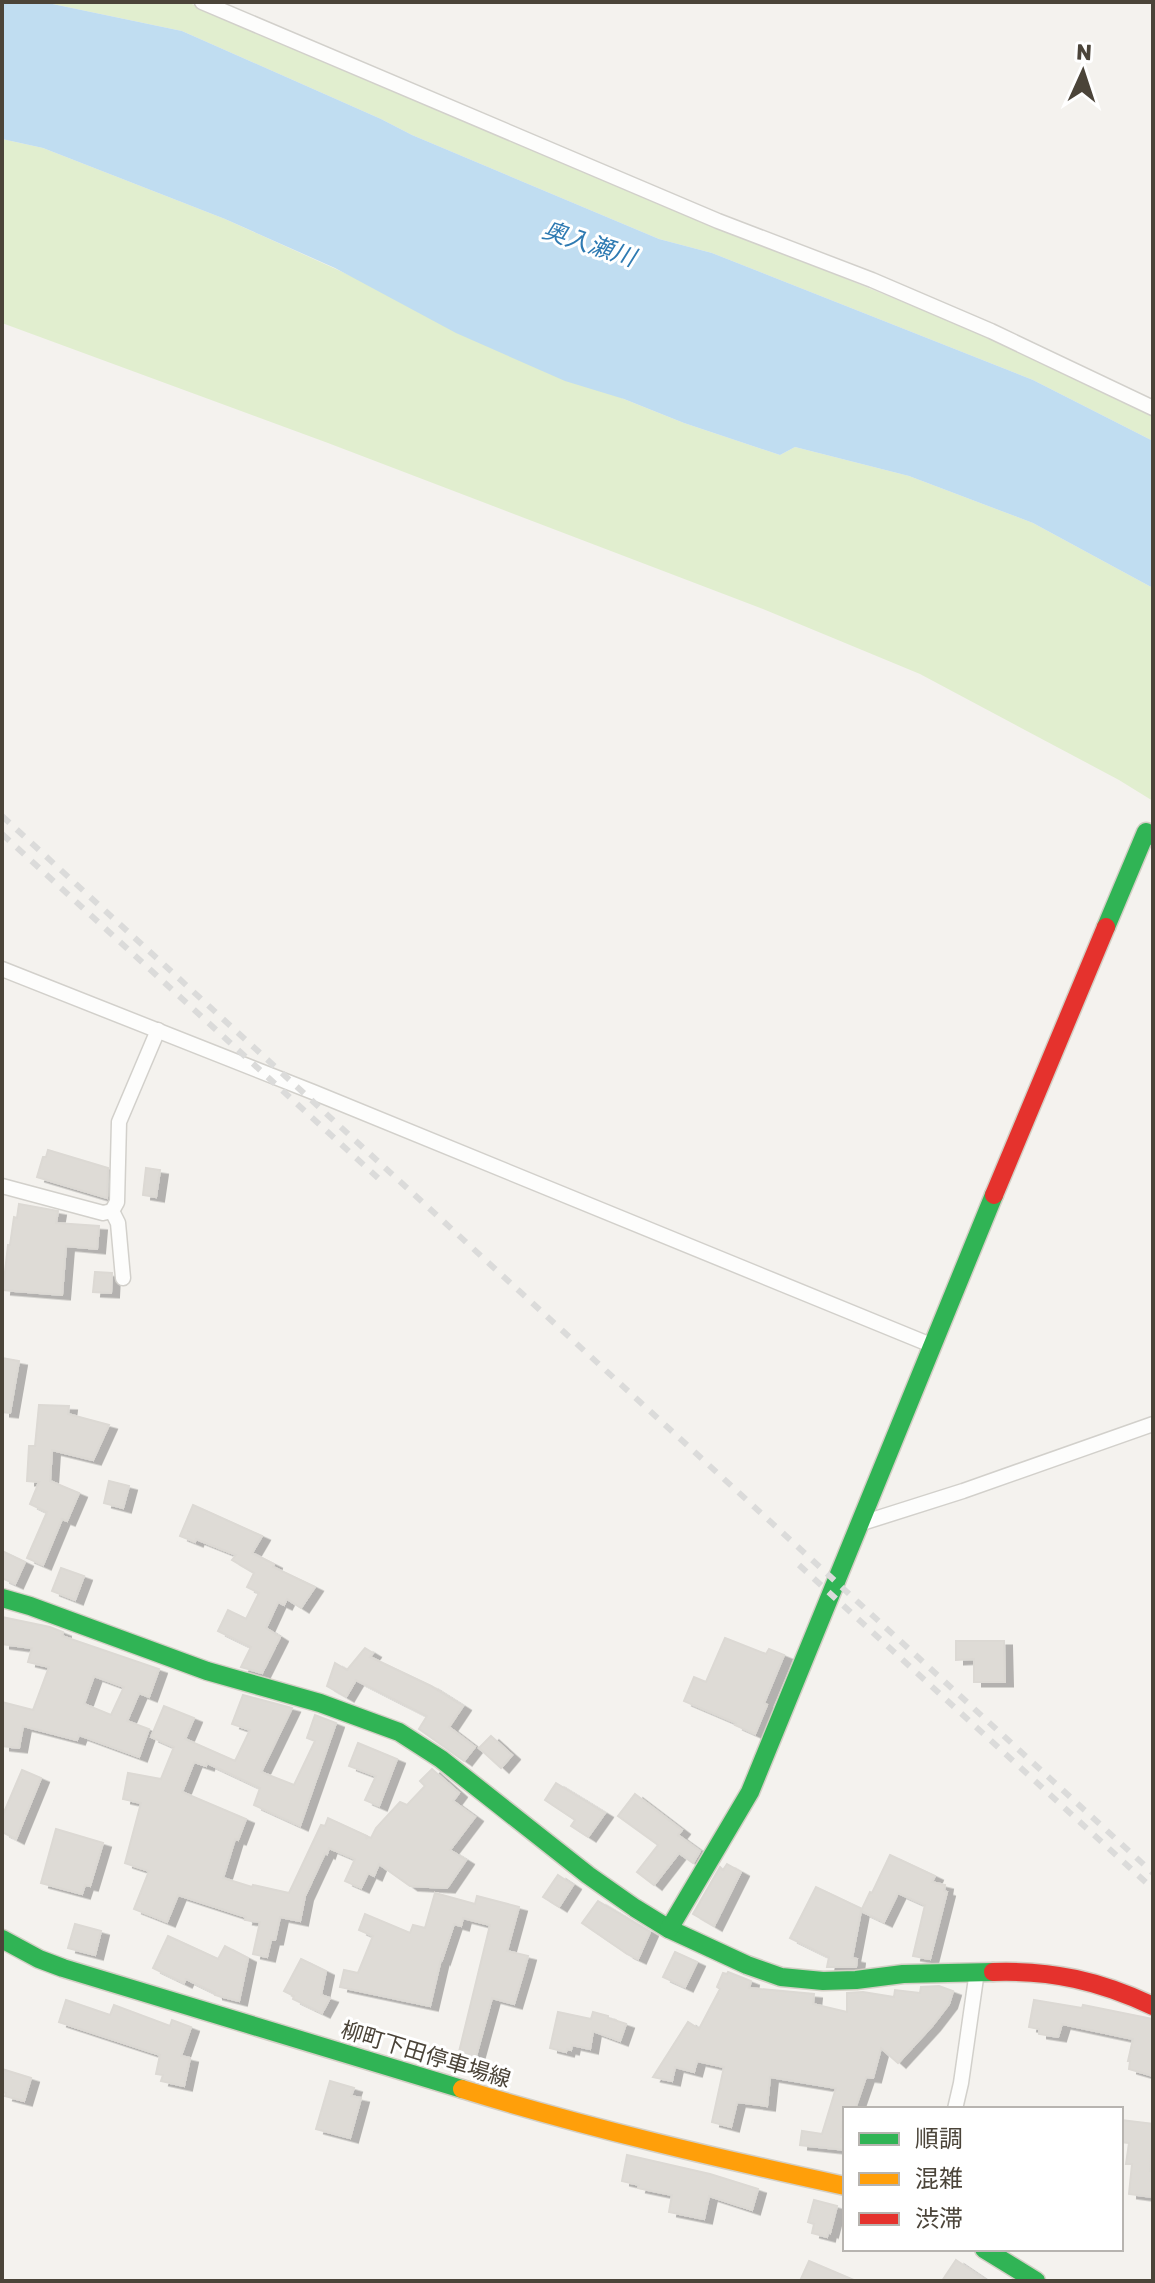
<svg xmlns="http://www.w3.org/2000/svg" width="1155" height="2283" font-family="Rubik,'Noto Sans JP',sans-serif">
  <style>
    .green { fill: #e1eecf }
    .water { fill: #c0ddf1 }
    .building { fill: #dedbd6; stroke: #dcd9d4; stroke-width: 2; fill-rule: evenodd; filter: url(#shadow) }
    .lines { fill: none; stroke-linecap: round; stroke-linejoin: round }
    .street-casing { stroke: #d2d0cb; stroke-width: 17 }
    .fast-casing { stroke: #d3cfc5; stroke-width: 21 }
    .slow-casing { stroke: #d3cfc5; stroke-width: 21 }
    .jam-casing { stroke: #d3cfc5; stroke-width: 21 }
    .street { stroke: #fdfdfc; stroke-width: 14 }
    .fast { stroke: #30b455; stroke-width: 18 }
    .slow { stroke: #ff9f0a; stroke-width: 18 }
    .jam { stroke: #e5322d; stroke-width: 18 }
    .rail { stroke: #dbdbda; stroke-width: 6; stroke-dasharray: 10 10; stroke-linecap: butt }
    .labels { text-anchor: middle; stroke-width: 6; stroke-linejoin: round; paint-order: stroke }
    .street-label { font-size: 22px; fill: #4b4439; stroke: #fff }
    .water-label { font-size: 24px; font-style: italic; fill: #2e7ab2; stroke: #fff }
  </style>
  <defs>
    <filter id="shadow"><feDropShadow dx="8" dy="4.5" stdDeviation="0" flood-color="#0004"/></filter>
  </defs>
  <rect width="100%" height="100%" fill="#f4f2ee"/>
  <g class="green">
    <polygon points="43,2 187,2 716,226 989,337 1153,416 1153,441 1033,380 712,253 659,239 412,135 381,119 182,31"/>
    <polygon points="2,139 43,148 225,219 624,399 684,423 780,455 795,447 909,476 1033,523 1153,588 1153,801 1119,780 920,674 763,609 328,443 2,323"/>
  </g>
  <polygon class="water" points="2,2 43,2 182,31 381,119 412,135 659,239 712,253 1033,380 1153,441 1153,588 1033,523 909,476 795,447 780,455 684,423 624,399 565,381 456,333 335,268 225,219 43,148 2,139"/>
  <g class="building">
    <polygon points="48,1150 108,1168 107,1198 37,1177 43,1157 46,1157"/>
    <polygon points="146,1168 160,1170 156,1197 143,1195"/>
    <polygon points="19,1204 58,1211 56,1223 99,1226 97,1249 66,1246 62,1295 3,1290 8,1245 10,1245 14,1217 17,1218"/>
    <polygon points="95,1272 112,1273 111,1293 93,1292"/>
    <polygon points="2,1358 19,1361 10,1413 2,1412"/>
    <polygon points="39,1405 69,1406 68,1414 109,1425 93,1460 52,1450 50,1481 79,1493 67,1521 62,1519 43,1565 27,1558 47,1512 30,1504 39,1482 27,1481 29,1446 35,1446"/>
    <polygon points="109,1481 129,1486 123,1508 104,1503"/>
    <polygon points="193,1505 262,1536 252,1553 274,1564 273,1567 315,1587 301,1608 287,1599 284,1605 278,1602 266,1628 280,1637 262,1673 241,1667 251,1647 218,1631 228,1610 246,1619 259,1593 247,1587 254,1573 232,1560 236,1555 196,1539 195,1542 180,1536"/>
    <polygon points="2,1551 25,1562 15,1584 2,1578"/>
    <polygon points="61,1568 84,1576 75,1600 52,1591"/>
    <path d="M2,1617L50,1627L63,1632L62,1636L159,1669L149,1697L139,1693L127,1721L149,1729L139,1757L79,1735L77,1740L23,1726L19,1748L2,1746V1702L33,1710L49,1667L28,1662L32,1648L2,1644ZM94,1676L124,1687L111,1715L84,1704Z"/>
    <polygon points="725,1638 766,1654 769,1649 784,1655 764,1703 767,1705 755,1734 735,1725 736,1723 684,1701 694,1677 706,1682"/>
    <polygon points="956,1641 1004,1641 1005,1682 974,1682 974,1659 956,1660"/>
    <polygon points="365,1648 373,1653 370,1657 431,1686 463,1706 449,1727 475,1747 464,1761 419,1729 427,1716 356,1680 346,1697 327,1686 335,1663 347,1670"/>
    <polygon points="243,1695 292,1708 261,1772 294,1785 315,1741 307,1738 315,1715 336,1723 300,1826 254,1805 260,1788 207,1763 206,1766 194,1762 182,1792 246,1819 238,1840 235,1839 223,1878 252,1887 253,1885 289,1893 321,1825 325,1826 328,1818 367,1836 366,1839 368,1837 371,1838 376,1828 400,1802 407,1805 425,1786 420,1781 432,1769 459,1793 453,1801 475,1817 450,1850 466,1860 447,1888 410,1886 379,1864 374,1876 368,1873 361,1888 345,1881 355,1859 329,1848 327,1854 325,1853 305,1896 300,1921 280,1917 275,1940 271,1940 267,1957 253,1954 260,1922 245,1920 246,1917 178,1895 167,1922 134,1909 149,1871 125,1863 141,1803 123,1799 128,1773 161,1779 174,1747 151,1737 164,1706 194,1718 185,1739 235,1761 250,1730 232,1724"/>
    <polygon points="491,1736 512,1755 501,1768 479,1748"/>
    <polygon points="358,1743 397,1759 379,1806 365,1800 376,1776 349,1766"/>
    <polygon points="22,1770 41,1778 16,1839 2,1832 2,1817"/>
    <polygon points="556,1783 605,1813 588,1837 571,1826 575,1820 545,1800"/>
    <polygon points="635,1794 682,1830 678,1835 700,1851 693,1863 679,1853 654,1885 637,1872 658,1845 618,1816"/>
    <polygon points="56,1829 103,1843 90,1886 85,1885 82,1894 41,1883"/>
    <polygon points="890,1855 935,1876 932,1882 945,1885 944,1891 947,1892 930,1959 913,1956 925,1905 898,1893 884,1922 861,1911 852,1958 857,1959 856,1967 827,1967 829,1957 790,1938 816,1887 862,1909 870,1892 872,1893"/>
    <polygon points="727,1864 741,1872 714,1926 693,1914 720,1867 723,1870"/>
    <polygon points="558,1875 573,1885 559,1907 543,1897"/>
    <polygon points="435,1893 475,1904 477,1896 519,1907 507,1951 528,1956 523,1974 514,2004 492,1998 475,2060 458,2056 490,1925 463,1918 461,1926 454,1924 442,1960 441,1959 430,2006 340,1987 344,1970 358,1973 373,1936 359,1930 365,1914 410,1933 413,1925 425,1928"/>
    <polygon points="598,1901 650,1932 638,1959 627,1954 582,1923"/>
    <polygon points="75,1924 101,1931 95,1955 68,1948"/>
    <polygon points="168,1936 218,1959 225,1946 248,1958 239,2001 215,1995 215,1993 186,1979 184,1983 153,1968"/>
    <polygon points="675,1952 697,1962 685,1987 663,1977"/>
    <polygon points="301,1959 326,1971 321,1995 330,1998 322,2013 293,1999 294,1996 284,1991"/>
    <polygon points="728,1972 751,1981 749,1988 814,1994 813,2004 847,2012 847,1993 863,1992 894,1997 895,1990 920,1993 921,1987 939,1986 953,1991 949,2004 932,2026 898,2063 881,2048 873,2078 866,2077 855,2109 844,2109 841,2137 845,2137 845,2150 800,2145 802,2131 822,2134 836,2088 770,2077 767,2106 737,2102 731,2127 712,2122 724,2067 697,2061 694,2072 675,2067 672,2081 653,2077 688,2022 699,2029 720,1989 717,1987 723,1973 727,1974"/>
    <polygon points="66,2000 110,2015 114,2005 170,2026 172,2020 191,2027 181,2056 190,2058 184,2086 161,2081 163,2075 156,2074 160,2055 59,2022"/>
    <polygon points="1034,2000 1082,2008 1083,2005 1153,2019 1153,2076 1129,2069 1130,2061 1128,2061 1133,2039 1062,2024 1058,2037 1039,2034 1039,2029 1029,2027"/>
    <polygon points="558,2012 591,2019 593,2012 608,2016 608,2018 626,2024 620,2041 593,2031 590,2049 572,2045 571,2050 567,2049 566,2052 550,2048"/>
    <polygon points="2,2069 31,2078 24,2101 5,2096 6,2093 2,2092"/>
    <polygon points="330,2081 354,2088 351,2096 361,2098 350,2138 316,2129"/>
    <polygon points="1121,2120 1153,2124 1150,2171 1153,2171 1153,2197 1129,2194 1132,2164 1126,2164 1129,2143 1121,2142"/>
    <polygon points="627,2155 710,2174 758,2189 752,2210 709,2196 704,2219 669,2212 672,2195 638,2188 639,2185 622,2181"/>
    <polygon points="814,2200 837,2206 830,2233 828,2232 827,2237 812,2233 814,2224 808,2222"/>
    <polygon points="956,2260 987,2281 942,2281"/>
    <polygon points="809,2261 856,2281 800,2281"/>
  </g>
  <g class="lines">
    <defs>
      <g id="street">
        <polyline points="202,2 718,221 872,280 991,331 1153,408"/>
        <polyline points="2,969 313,1092 931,1345"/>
        <polyline points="2,1186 103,1213 112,1211"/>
        <polyline points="112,1211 117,1202 119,1122 158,1030"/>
        <polyline points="112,1211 118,1223 123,1278"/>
        <polyline points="859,1524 963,1491 1153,1424"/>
        <polyline points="955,2109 961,2083 977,1971"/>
      </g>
      <g id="fast">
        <polyline points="1106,927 1146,832 1153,836"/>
        <polyline points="2,1598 30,1606 207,1671 320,1703 399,1732 441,1759 588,1875 635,1908 669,1929 747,1965 781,1977 823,1981 856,1980 903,1974 993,1972"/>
        <polyline points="669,1929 750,1792 994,1195"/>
        <polyline points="2,1939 39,1959 63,1968 462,2089"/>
        <polyline points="984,2249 1036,2281"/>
      </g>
      <path id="slow" d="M462,2089C588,2128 716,2158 845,2186"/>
      <g id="jam">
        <polyline points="994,1195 1106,927"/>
        <path d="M993,1972C1052,1970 1100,1981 1153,2006"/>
      </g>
    </defs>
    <use href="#street" class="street-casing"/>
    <use href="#fast" class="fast-casing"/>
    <use href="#slow" class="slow-casing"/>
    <use href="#jam" class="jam-casing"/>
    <use href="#street" class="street"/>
    <use href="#fast" class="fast"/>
    <use href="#slow" class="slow"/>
    <use href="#jam" class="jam"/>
    <g class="rail">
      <polyline points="2,816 1153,1873"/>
      <polyline points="2,834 378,1178"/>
      <polyline points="799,1565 1153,1889"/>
    </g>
  </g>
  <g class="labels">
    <g class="street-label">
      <text transform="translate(426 2054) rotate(17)" y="8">柳町下田停車場線</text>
    </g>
    <g class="water-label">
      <text transform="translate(589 244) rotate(18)" y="8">奥入瀬川</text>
    </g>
  </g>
  <rect width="1155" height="2283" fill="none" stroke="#4b4439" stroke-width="8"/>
  <rect x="843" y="2107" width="280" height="144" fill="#ffffff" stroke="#b7b4b0" stroke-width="2"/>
  <rect x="859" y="2133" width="40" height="12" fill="#30b455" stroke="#b7b4b0" stroke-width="2"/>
  <text x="915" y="2147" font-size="24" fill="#4b4439">順調</text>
  <rect x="859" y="2173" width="40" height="12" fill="#ff9f0a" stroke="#b7b4b0" stroke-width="2"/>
  <text x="915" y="2187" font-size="24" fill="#4b4439">混雑</text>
  <rect x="859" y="2213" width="40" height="12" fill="#e5322d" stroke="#b7b4b0" stroke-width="2"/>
  <text x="915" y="2227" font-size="24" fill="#4b4439">渋滞</text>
  <g transform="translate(1083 72) rotate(3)" stroke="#ffffff" stroke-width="6" paint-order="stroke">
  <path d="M0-6L14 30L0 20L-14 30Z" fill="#4b4439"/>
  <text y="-12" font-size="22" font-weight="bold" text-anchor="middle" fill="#4b4439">N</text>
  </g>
</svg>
